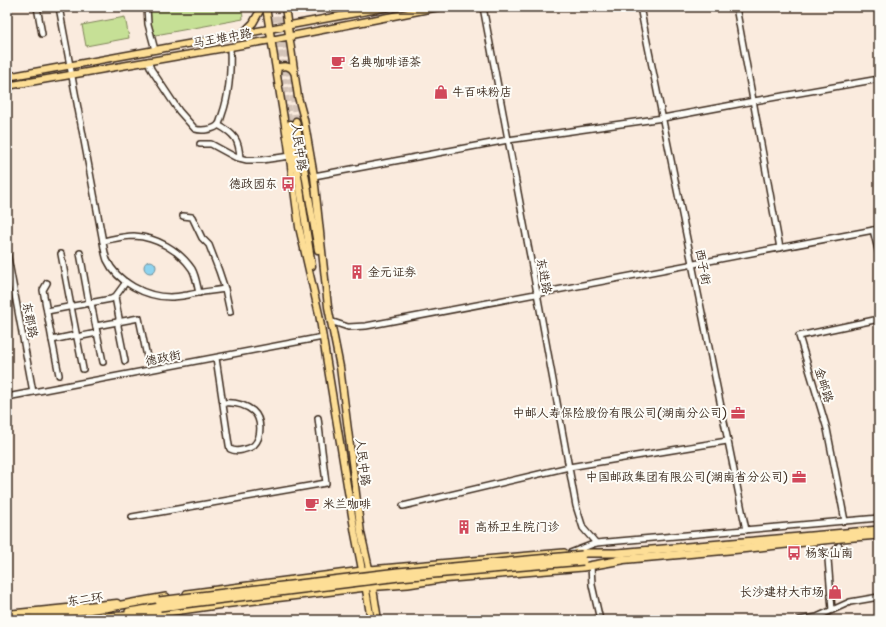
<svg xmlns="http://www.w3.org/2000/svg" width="886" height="627" font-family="'Shantell Sans','LXGW WenKai TC',sans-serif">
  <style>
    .green { fill: #c6e096; stroke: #80855a }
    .water { fill: #8dd3ef; stroke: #6c8f9b }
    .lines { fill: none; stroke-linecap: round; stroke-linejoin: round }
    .major-tunnel { stroke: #d4c4b8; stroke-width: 6; stroke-dasharray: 6 3; stroke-linecap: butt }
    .minor-casing { stroke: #3b2a1e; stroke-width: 8 }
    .major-casing { stroke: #3b2a1e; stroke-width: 9 }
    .highway-casing { stroke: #3b2a1e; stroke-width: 10 }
    .minor { stroke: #fdfcf7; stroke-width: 5 }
    .major { stroke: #fdde96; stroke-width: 6 }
    .highway { stroke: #fdde96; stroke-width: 7 }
    .highway-bridge-casing { stroke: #3b2a1e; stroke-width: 10; stroke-linecap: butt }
    .highway-bridge { stroke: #fdde96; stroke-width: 7 }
    .labels { text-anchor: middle; stroke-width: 4; stroke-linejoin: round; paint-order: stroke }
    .street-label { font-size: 12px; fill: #3b2a1e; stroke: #fdfcf7 }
    .poi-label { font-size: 12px; fill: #3b2a1e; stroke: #fdfcf7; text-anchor: start }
  </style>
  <rect width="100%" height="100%" fill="#faebde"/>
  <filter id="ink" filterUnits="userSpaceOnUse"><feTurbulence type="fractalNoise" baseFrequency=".025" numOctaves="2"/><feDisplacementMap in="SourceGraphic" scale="8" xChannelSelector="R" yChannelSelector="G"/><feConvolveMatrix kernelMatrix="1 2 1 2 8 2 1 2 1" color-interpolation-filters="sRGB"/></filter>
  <g filter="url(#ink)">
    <g class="green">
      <polygon points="147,7 242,7 243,19 150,36"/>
      <polygon points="125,17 129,38 86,46 82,25"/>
    </g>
    <circle class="water" cx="150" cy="267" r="6"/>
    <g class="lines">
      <g class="major-tunnel">
        <polyline points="274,7 290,124"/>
        <polyline points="279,7 296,121"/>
      </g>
      <defs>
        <g id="minor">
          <polyline points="37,7 42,34"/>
          <path d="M59,7L103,242C104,248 105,255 107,260C117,282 146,297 170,297C176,297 182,296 188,295C200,292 213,291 225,289"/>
          <polyline points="147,7 148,24 155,50"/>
          <polyline points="483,7 537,293 576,506 583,528 596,543"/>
          <polyline points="640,7 746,530"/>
          <polyline points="736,7 780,248"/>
          <path d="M148,61L151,69L179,111L195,129C201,131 215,130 219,124C220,122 221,118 222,115C230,93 231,71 230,47"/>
          <path d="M218,125C235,134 239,140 240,158"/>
          <polyline points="200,144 211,144 235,157 247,160 262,160 290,156"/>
          <polyline points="314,176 508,140 663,118 754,101 879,79"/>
          <polyline points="183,216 192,217 202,238 209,245 219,271 225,289 230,312"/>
          <polyline points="873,230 879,254"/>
          <path d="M103,241C113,239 123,236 134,236C156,237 179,250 192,269C196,276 197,285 199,293"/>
          <polyline points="7,252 33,392"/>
          <polyline points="80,253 89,303"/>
          <polyline points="61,254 83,369"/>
          <polyline points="47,283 43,290 52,340 76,335"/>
          <polyline points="91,303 103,362"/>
          <polyline points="47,311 111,299 115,297"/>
          <polyline points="330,321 348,327 366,326 879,229"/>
          <polyline points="96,326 139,318 147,357"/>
          <polyline points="77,337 97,333"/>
          <polyline points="52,340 59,375"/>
          <path d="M216,358L229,445L230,449C234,451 238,451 242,450C246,449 251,448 254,445C262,437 262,419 253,411C244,404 234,402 223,403"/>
          <polyline points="125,361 118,326 119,318 115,297 126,282"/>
          <polyline points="7,397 323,337"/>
          <polyline points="403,506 569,467 727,441"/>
          <polyline points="132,517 326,483 318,418"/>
          <polyline points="845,521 827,429 799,336 879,319"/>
          <polyline points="570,553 596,543 879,518"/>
          <polyline points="591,565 592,585 600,620"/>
          <polyline points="832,610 828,559 839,546"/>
          <polyline points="800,620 817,617 850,602 879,597"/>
        </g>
        <g id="major">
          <polyline points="266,7 288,144 299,227 319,314 355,534 363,575"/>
          <polyline points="285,7 298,97 304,119 314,176 328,307 340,367 361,533 370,573"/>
          <polyline points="242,34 253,23 262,7"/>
          <path d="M277,73L278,67C285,66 290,65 294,72"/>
          <polyline points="7,77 389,7"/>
          <polyline points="7,86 271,40 439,7"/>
          <polyline points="296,121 318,250"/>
          <polyline points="290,124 312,266"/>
          <polyline points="372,582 378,620"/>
          <polyline points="365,584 371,620"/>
          <polyline points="7,614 117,603"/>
        </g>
        <g id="highway">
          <polyline points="576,553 622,553"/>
          <polyline points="618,553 879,530"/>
          <polyline points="618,560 740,549 842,538 879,535"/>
          <polyline points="187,594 370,570 564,553"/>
          <polyline points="105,608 166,597"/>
          <polyline points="129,612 160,607"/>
          <polyline points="99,617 147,615 223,604 366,587 408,584 440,579 583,567 622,560"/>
          <polyline points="15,620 108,607"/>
          <polyline points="78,620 103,616"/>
        </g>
      </defs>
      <use href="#minor" class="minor-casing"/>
      <use href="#major" class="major-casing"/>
      <use href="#highway" class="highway-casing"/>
      <use href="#minor" class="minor"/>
      <use href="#major" class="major"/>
      <use href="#highway" class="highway"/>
      <defs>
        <g id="highway-bridge">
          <polyline points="159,601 398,572 582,555"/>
          <polyline points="160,607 399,577 583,561"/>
        </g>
      </defs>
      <use href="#highway-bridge" class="highway-bridge-casing"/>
      <use href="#highway-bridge" class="highway-bridge"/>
    </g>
  </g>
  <defs>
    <symbol id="cafe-bare" viewBox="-9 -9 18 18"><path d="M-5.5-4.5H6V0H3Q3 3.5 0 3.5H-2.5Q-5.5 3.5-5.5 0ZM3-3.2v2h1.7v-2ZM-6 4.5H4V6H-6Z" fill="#d1495b" stroke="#fdfcf7" stroke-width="2.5" paint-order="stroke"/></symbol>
    <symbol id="shop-bare" viewBox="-9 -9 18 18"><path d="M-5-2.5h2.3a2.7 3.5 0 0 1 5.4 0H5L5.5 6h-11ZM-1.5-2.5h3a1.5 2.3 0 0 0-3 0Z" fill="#d1495b" stroke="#fdfcf7" stroke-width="2.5" paint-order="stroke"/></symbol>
    <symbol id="bus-bare" viewBox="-9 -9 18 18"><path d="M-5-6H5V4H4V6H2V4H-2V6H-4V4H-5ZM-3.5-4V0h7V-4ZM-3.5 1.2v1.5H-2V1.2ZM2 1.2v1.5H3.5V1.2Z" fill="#d1495b" stroke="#fdfcf7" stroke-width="2.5" paint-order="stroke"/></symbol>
    <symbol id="building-bare" viewBox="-9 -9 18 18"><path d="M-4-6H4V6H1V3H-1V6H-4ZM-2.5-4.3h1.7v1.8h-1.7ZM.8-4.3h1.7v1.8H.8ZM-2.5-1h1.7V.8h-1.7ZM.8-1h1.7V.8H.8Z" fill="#d1495b" stroke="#fdfcf7" stroke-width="2.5" paint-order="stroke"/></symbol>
    <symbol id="office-bare" viewBox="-9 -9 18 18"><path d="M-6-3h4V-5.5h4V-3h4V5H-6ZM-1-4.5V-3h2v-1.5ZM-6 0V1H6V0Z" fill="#d1495b" stroke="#fdfcf7" stroke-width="2.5" paint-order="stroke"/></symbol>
  </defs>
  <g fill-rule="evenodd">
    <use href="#cafe-bare" x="328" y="52" width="20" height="20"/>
    <use href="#shop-bare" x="431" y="82" width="20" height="20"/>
    <use href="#bus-bare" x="278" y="174" width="20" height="20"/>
    <use href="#building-bare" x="347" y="262" width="20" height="20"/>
    <use href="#office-bare" x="728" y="403" width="20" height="20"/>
    <use href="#office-bare" x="789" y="467" width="20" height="20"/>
    <use href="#cafe-bare" x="302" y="494" width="20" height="20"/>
    <use href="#building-bare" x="454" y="517" width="20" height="20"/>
    <use href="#bus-bare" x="784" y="543" width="20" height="20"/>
    <use href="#shop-bare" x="825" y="582" width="20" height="20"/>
  </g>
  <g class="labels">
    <g class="street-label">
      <text transform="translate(222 38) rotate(-10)" y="4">马王堆中路</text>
      <text transform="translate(299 147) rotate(82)" y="4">人民中路</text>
      <text transform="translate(703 267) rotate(79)" y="4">西子街</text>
      <text transform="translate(544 276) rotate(79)" y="4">东进路</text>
      <text transform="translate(30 320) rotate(79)" y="4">东郡路</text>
      <text transform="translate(163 358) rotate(-11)" y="4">德政街</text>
      <text transform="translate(824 385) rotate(73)" y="4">金邮路</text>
      <text transform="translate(363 462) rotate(83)" y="4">人民中路</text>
      <text transform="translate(85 599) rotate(-8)" y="4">东二环</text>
    </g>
    <g class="poi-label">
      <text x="349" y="66">名典咖啡语茶</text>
      <text x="452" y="96">牛百味粉店</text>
      <text x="277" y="188" text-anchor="end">德政园东</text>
      <text x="368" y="276">金元证券</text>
      <text x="727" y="417" text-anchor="end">中邮人寿保险股份有限公司(湖南分公司)</text>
      <text x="788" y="481" text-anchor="end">中国邮政集团有限公司(湖南省分公司)</text>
      <text x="323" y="508">米兰咖啡</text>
      <text x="475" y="531">高桥卫生院门诊</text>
      <text x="805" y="557">杨家山南</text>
      <text x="824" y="596" text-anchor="end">长沙建材大市场</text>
    </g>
  </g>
  <rect width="886" height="627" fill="none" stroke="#fdfcf7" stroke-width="24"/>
  <rect x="12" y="12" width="862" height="603" fill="none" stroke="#3b2a1e" stroke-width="1.5" filter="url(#ink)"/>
</svg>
